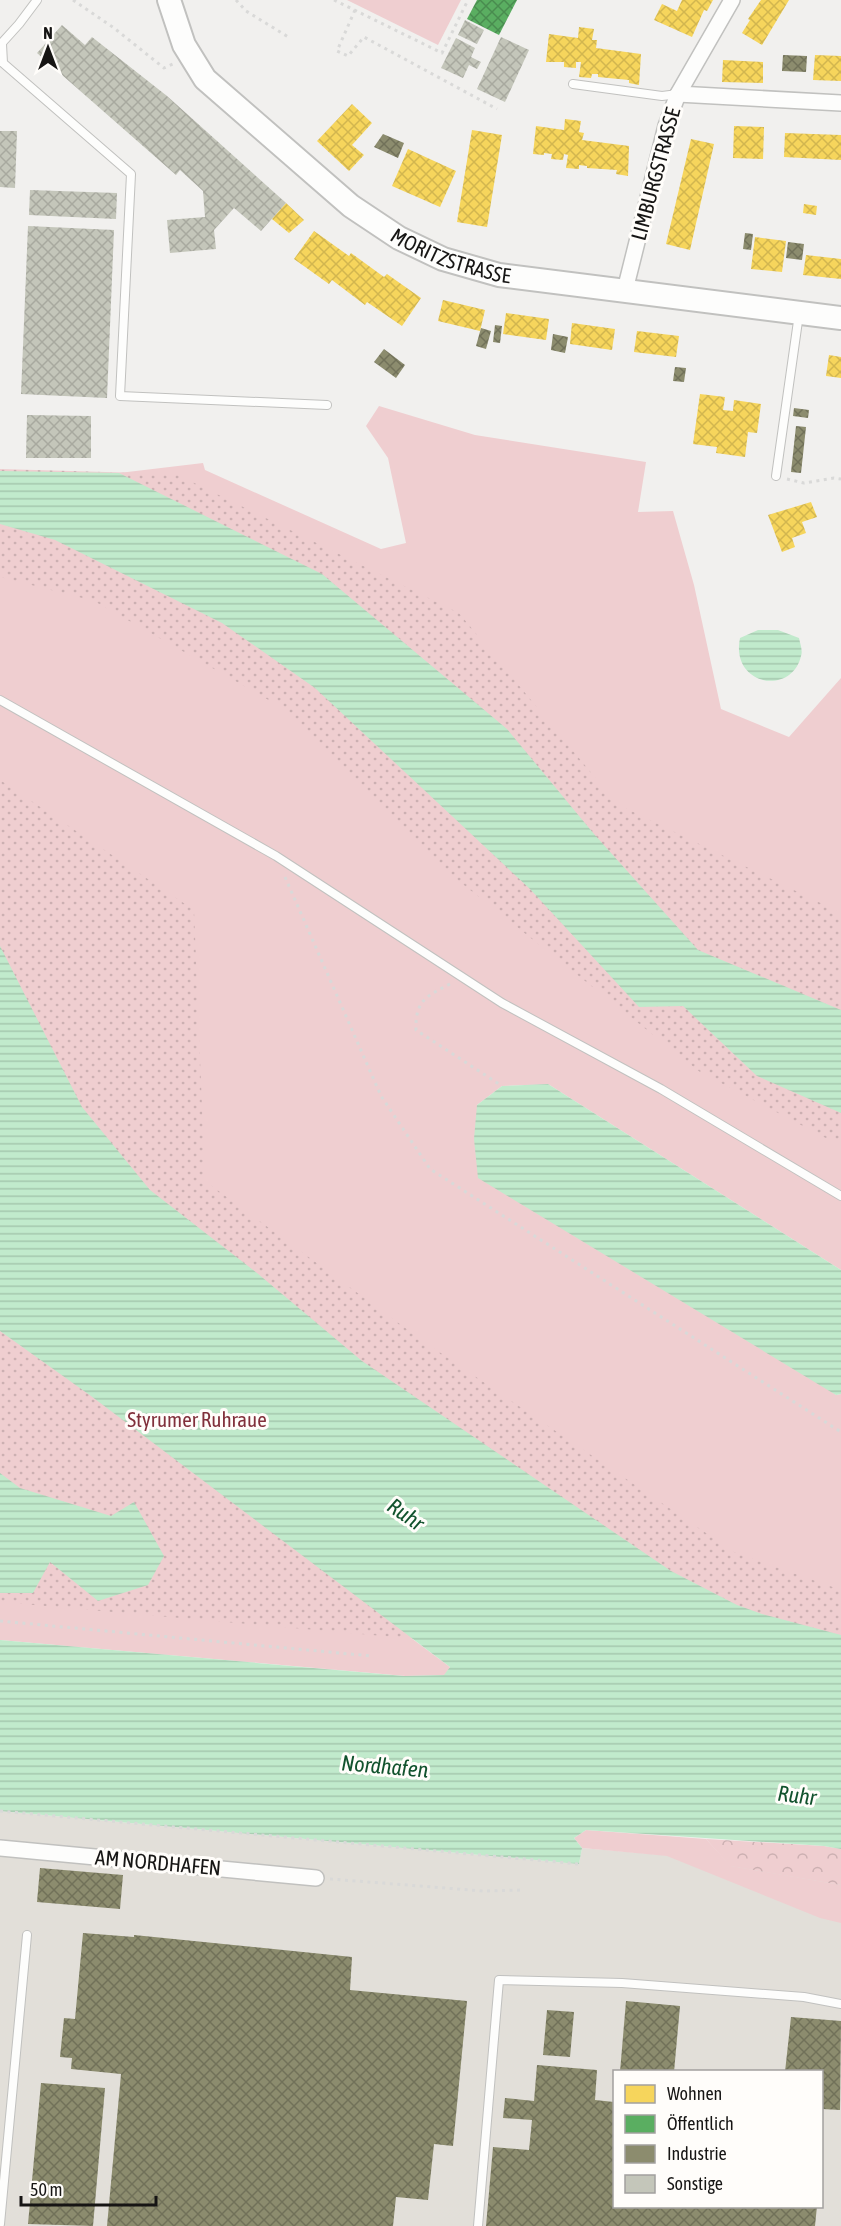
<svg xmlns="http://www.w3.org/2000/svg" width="841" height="2226" font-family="'Asap Condensed',sans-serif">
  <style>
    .built { fill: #e2dfd9; fill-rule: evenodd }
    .grass { fill: #efced0 }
    .forest { fill: url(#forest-crowns) }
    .park { fill: url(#park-dots) }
    .water { fill: url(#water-rules) }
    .homes { fill: url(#homes-cross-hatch) }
    .public { fill: url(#public-cross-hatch) }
    .industry { fill: url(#industry-cross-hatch) }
    .building { fill: url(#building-cross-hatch) }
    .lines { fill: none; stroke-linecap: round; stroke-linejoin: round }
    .lane-casing { stroke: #c1c1bf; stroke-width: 10 }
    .street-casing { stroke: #c1c1bf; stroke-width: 18 }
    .secondary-casing { stroke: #c1c1bf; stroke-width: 26 }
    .path { stroke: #d9d9d8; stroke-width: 3; stroke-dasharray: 3 4.5; stroke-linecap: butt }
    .lane { stroke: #fdfdfc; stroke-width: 8 }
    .street { stroke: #fdfdfc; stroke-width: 15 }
    .secondary { stroke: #fdfdfc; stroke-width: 22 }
    .labels { text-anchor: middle; stroke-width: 6; stroke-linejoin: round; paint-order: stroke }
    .street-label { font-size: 21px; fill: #161514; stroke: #fffdfa }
    .park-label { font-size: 21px; fill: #81303b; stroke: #fffdfa }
    .water-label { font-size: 22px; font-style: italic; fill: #11522d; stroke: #fffdfa }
  </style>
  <defs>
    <pattern id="forest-crowns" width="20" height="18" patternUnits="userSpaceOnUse" patternTransform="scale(1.5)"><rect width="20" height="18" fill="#efced0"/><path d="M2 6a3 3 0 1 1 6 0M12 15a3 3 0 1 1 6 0" fill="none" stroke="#ccb0b2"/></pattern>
    <pattern id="park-dots" width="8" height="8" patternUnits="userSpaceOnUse" patternTransform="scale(1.5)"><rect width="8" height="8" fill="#efced0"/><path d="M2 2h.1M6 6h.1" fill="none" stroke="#ccb0b2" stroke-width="1.8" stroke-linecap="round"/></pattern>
    <pattern id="water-rules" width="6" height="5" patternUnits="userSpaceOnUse" patternTransform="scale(1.5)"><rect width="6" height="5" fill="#c1eacc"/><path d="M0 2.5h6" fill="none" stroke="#a5c8ae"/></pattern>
    <pattern id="homes-cross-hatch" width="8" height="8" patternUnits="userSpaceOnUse" patternTransform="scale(1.5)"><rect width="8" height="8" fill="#f6d55c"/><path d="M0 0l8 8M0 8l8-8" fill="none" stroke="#d2b64f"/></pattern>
    <pattern id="public-cross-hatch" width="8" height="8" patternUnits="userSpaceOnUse" patternTransform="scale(1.5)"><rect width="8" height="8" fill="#5aae61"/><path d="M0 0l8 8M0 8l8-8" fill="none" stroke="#498c4f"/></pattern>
    <pattern id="industry-cross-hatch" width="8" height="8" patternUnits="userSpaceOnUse" patternTransform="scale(1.5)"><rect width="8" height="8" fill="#8c8c6e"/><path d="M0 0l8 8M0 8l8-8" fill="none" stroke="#717159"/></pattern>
    <pattern id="building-cross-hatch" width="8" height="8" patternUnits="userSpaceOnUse" patternTransform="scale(1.5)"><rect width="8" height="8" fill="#c4c6ba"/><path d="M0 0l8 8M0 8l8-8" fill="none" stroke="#a8a99f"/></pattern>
  </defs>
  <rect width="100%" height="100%" fill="#f1f0ee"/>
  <path class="built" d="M0,1811L579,1864L582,1848L813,1868L841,1874V2226H0ZM614,2072H822V2206H614Z"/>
  <g class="grass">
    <polygon points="347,0 461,0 438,45"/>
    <polygon points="379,406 475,435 646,462 638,512 673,511 694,585 721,709 789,737 841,678 841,974 605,821 394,588 119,473 203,463 205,470 381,549 406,543 388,458 366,426"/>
    <polygon points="0,524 55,540 841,1113 841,1270 548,1084 502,1086 477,1105 836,1395 841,1394 841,1635 786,1620 181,1164 0,862"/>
    <polygon points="176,1462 450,1667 445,1675 405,1676 0,1640 0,1593"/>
    <polygon points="586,1830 706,1839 731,1866 841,1885 841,1923 820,1918 667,1856 582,1848 574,1838"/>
  </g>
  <polygon class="forest" points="706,1839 824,1846 841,1849 841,1885 730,1866"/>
  <g class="park">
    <polygon points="0,469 176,474 459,613 617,804 841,913 841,1146 700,1072 431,859 288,711 94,601 0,577"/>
    <polygon points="0,780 194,910 205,1181 423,1341 734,1552 841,1590 841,1787 439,1641 0,1602"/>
  </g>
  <g class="water">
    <polygon points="0,471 119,473 322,574 507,729 594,834 698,950 841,1010 841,1113 757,1076 683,1006 639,1007 530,889 315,688 222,623 55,540 0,524"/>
    <path d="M758,630H778L799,638C800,643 803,651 801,656C792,696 730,686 740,638Z"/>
    <polygon points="0,946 82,1107 150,1190 257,1273 362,1361 671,1571 737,1605 762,1614 841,1635 841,1849 824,1846 586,1830 574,1838 582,1848 579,1864 0,1811 0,1640 404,1676 444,1675 450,1667 91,1396 0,1331"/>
    <polygon points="548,1084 841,1270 841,1394 836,1395 478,1178 474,1139 477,1105 502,1086"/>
    <polygon points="0,1473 20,1488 111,1516 134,1502 164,1556 148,1585 98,1601 50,1562 33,1593 0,1593"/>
  </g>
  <g class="homes">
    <polygon points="682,0 713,0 707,11 704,10 692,37 654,20 662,4 677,11"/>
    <polygon points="761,0 789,0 762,45 742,33 750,20 748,19"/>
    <polygon points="579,27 594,29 592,40 597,40 596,48 641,54 639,85 629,83 629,80 598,77 598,74 592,74 591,78 579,77 581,62 576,62 576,68 564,67 564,62 546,62 549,34 578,38"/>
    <polygon points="815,55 841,56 841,81 813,80"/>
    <polygon points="723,60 763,62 763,83 722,82"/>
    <polygon points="352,104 372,123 352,145 364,155 349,171 317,141"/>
    <polygon points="565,119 581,121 579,132 584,133 582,140 629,146 628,176 616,174 617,170 587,168 587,166 579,165 579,169 566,168 568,155 564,154 563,160 551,159 552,154 544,153 544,155 533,154 536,126 564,130"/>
    <polygon points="734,126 764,127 763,159 733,158"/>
    <polygon points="472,130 502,135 487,227 457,222"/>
    <polygon points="785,133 841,135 841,160 784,157"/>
    <polygon points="691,139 714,144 690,250 666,244"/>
    <polygon points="408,149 456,171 440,207 392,186"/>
    <polygon points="286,203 304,220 289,233 272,219"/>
    <polygon points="804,204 817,206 816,215 803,213"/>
    <polygon points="314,231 349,256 351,253 384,277 387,274 421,298 402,326 367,302 365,305 332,280 329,284 294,259"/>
    <polygon points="755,237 786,241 782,272 751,269"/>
    <polygon points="806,255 841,259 841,279 803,275"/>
    <polygon points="443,300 485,310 480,331 438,321"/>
    <polygon points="506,313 549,319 546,340 503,334"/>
    <polygon points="572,323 615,329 612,350 570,344"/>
    <polygon points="637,331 679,336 676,357 634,352"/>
    <polygon points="829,355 841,357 841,378 826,376"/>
    <polygon points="700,394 725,397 723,410 733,411 734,400 761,404 757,433 748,432 745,457 716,453 717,447 693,444"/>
    <polygon points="811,502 817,517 802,522 806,533 792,538 795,547 782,552 768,515"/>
  </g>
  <polygon class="public" points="477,0 517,0 499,35 467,19"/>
  <g class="industry">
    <polygon points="783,55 807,56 806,72 782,71"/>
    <polygon points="383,134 404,143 398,158 374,147"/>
    <polygon points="745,233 753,234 751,250 743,249"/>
    <polygon points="788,242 804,244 802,260 786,258"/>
    <polygon points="495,325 502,326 500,343 493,342"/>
    <polygon points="481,328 491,331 486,349 476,346"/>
    <polygon points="553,334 568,337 565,353 551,350"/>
    <polygon points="384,349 405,365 396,378 374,362"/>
    <polygon points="675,367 686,368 684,382 673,381"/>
    <polygon points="794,408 809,410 808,418 793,416"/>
    <polygon points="796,426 806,427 801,473 791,472"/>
    <polygon points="40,1868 123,1875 120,1909 37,1902"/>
    <polygon points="83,1933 134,1937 134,1935 352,1957 350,1990 467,2001 453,2146 434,2144 428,2200 396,2197 393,2226 107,2226 121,2074 71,2069 72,2058 60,2057 64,2018 75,2019"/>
    <polygon points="626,2001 680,2006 674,2072 620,2072"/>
    <polygon points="547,2010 574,2012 570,2057 543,2055"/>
    <polygon points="791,2017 841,2021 840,2110 822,2109 822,2072 785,2072"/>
    <polygon points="537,2065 597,2070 595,2100 614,2102 614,2206 817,2206 815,2226 486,2226 493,2147 529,2150 532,2120 503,2118 505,2098 534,2101"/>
    <polygon points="41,2083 105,2088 93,2226 28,2224"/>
  </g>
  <g class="building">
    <polygon points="465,20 484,30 477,44 458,35"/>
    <polygon points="62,25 85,45 92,37 167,96 286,203 261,231 234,208 214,230 216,249 170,253 167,220 205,217 203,191 180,170 176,175 37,53"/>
    <polygon points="501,37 529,50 505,102 477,89"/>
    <polygon points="456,38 475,48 471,57 481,62 477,69 469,65 463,78 441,68"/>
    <polygon points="0,131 17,131 15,188 0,187"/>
    <polygon points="30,190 117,193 116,219 29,215"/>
    <polygon points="28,226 114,230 107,398 21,394"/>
    <polygon points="27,415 91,416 91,458 26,458"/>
  </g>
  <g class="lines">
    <defs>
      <g id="lane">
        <polyline points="2,44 3,63 131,174 120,396 327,405"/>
        <polyline points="0,45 19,24 37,0"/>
        <polyline points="573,84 662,96 678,94"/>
        <polyline points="776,476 799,314"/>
        <polyline points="0,700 276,856 502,1003 661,1089 841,1196"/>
        <polyline points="0,2224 27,1935"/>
        <polyline points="478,2226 499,1980 622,1983 804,1997 841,2004"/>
      </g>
      <g id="street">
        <polyline points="678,94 841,103"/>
        <polyline points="625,290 666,126 678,94 732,0"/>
        <polyline points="0,1848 316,1878"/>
      </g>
      <g id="secondary">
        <path id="s1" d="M169,0L184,45L205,79L351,206L399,238L443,259L499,275L841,318"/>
      </g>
    </defs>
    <use href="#lane" class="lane-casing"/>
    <use href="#street" class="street-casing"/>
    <use href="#secondary" class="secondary-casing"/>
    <g class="path">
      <polyline points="73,0 114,28 164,68 173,64"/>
      <polyline points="236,0 246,11 290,38"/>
      <polyline points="334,0 442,53 468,0"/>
      <polyline points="355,10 337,51 348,56 364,37 497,109"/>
      <polyline points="787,479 804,483 834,478 841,479"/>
      <polyline points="285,877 381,1096 430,1169 841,1432"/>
      <path d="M450,984C427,996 415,1000 416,1030L502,1086"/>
      <polyline points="0,1621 371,1656"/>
      <polyline points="0,1811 579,1864"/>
      <polyline points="330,1879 483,1891 523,1890"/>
    </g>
    <use href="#lane" class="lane"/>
    <use href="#street" class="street"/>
    <use href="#secondary" class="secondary"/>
  </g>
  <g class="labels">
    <g class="street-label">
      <text transform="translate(656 174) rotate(-75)" y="7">LIMBURGSTRASSE</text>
      <text dy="7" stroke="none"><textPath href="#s1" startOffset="394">MORITZSTRASSE</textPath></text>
      <text transform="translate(158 1863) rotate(5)" y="7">AM NORDHAFEN</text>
    </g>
    <g class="park-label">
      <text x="197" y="1427">Styrumer Ruhraue</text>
    </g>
    <g class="water-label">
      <text transform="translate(406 1514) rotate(35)" y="8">Ruhr</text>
      <text transform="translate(385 1766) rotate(5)" y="8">Nordhafen</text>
      <text transform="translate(797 1795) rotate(7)" y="8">Ruhr</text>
    </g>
  </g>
  <rect x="613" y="2070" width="210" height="138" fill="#fffdfa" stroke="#a2a09e" stroke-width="1.5"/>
  <rect x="625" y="2085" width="30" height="18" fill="#f6d55c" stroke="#a2a09e" stroke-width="1.5"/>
  <text x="667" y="2100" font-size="18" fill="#161514">Wohnen</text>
  <rect x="625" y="2115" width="30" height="18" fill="#5aae61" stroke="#a2a09e" stroke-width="1.5"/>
  <text x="667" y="2130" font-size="18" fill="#161514">Öffentlich</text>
  <rect x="625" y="2145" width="30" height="18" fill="#8c8c6e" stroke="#a2a09e" stroke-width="1.5"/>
  <text x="667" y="2160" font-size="18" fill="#161514">Industrie</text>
  <rect x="625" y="2175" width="30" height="18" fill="#c4c6ba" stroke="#a2a09e" stroke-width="1.5"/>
  <text x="667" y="2190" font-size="18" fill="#161514">Sonstige</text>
  <g transform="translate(48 48)" stroke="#fffdfa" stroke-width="4.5" paint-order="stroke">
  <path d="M0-4.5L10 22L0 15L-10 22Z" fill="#161514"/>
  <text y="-9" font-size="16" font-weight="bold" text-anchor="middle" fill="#161514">N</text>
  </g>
  <path d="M21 2196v9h135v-9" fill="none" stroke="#161514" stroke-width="3"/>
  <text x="30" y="2196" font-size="18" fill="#161514" stroke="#fffdfa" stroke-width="4.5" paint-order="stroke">50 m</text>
</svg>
